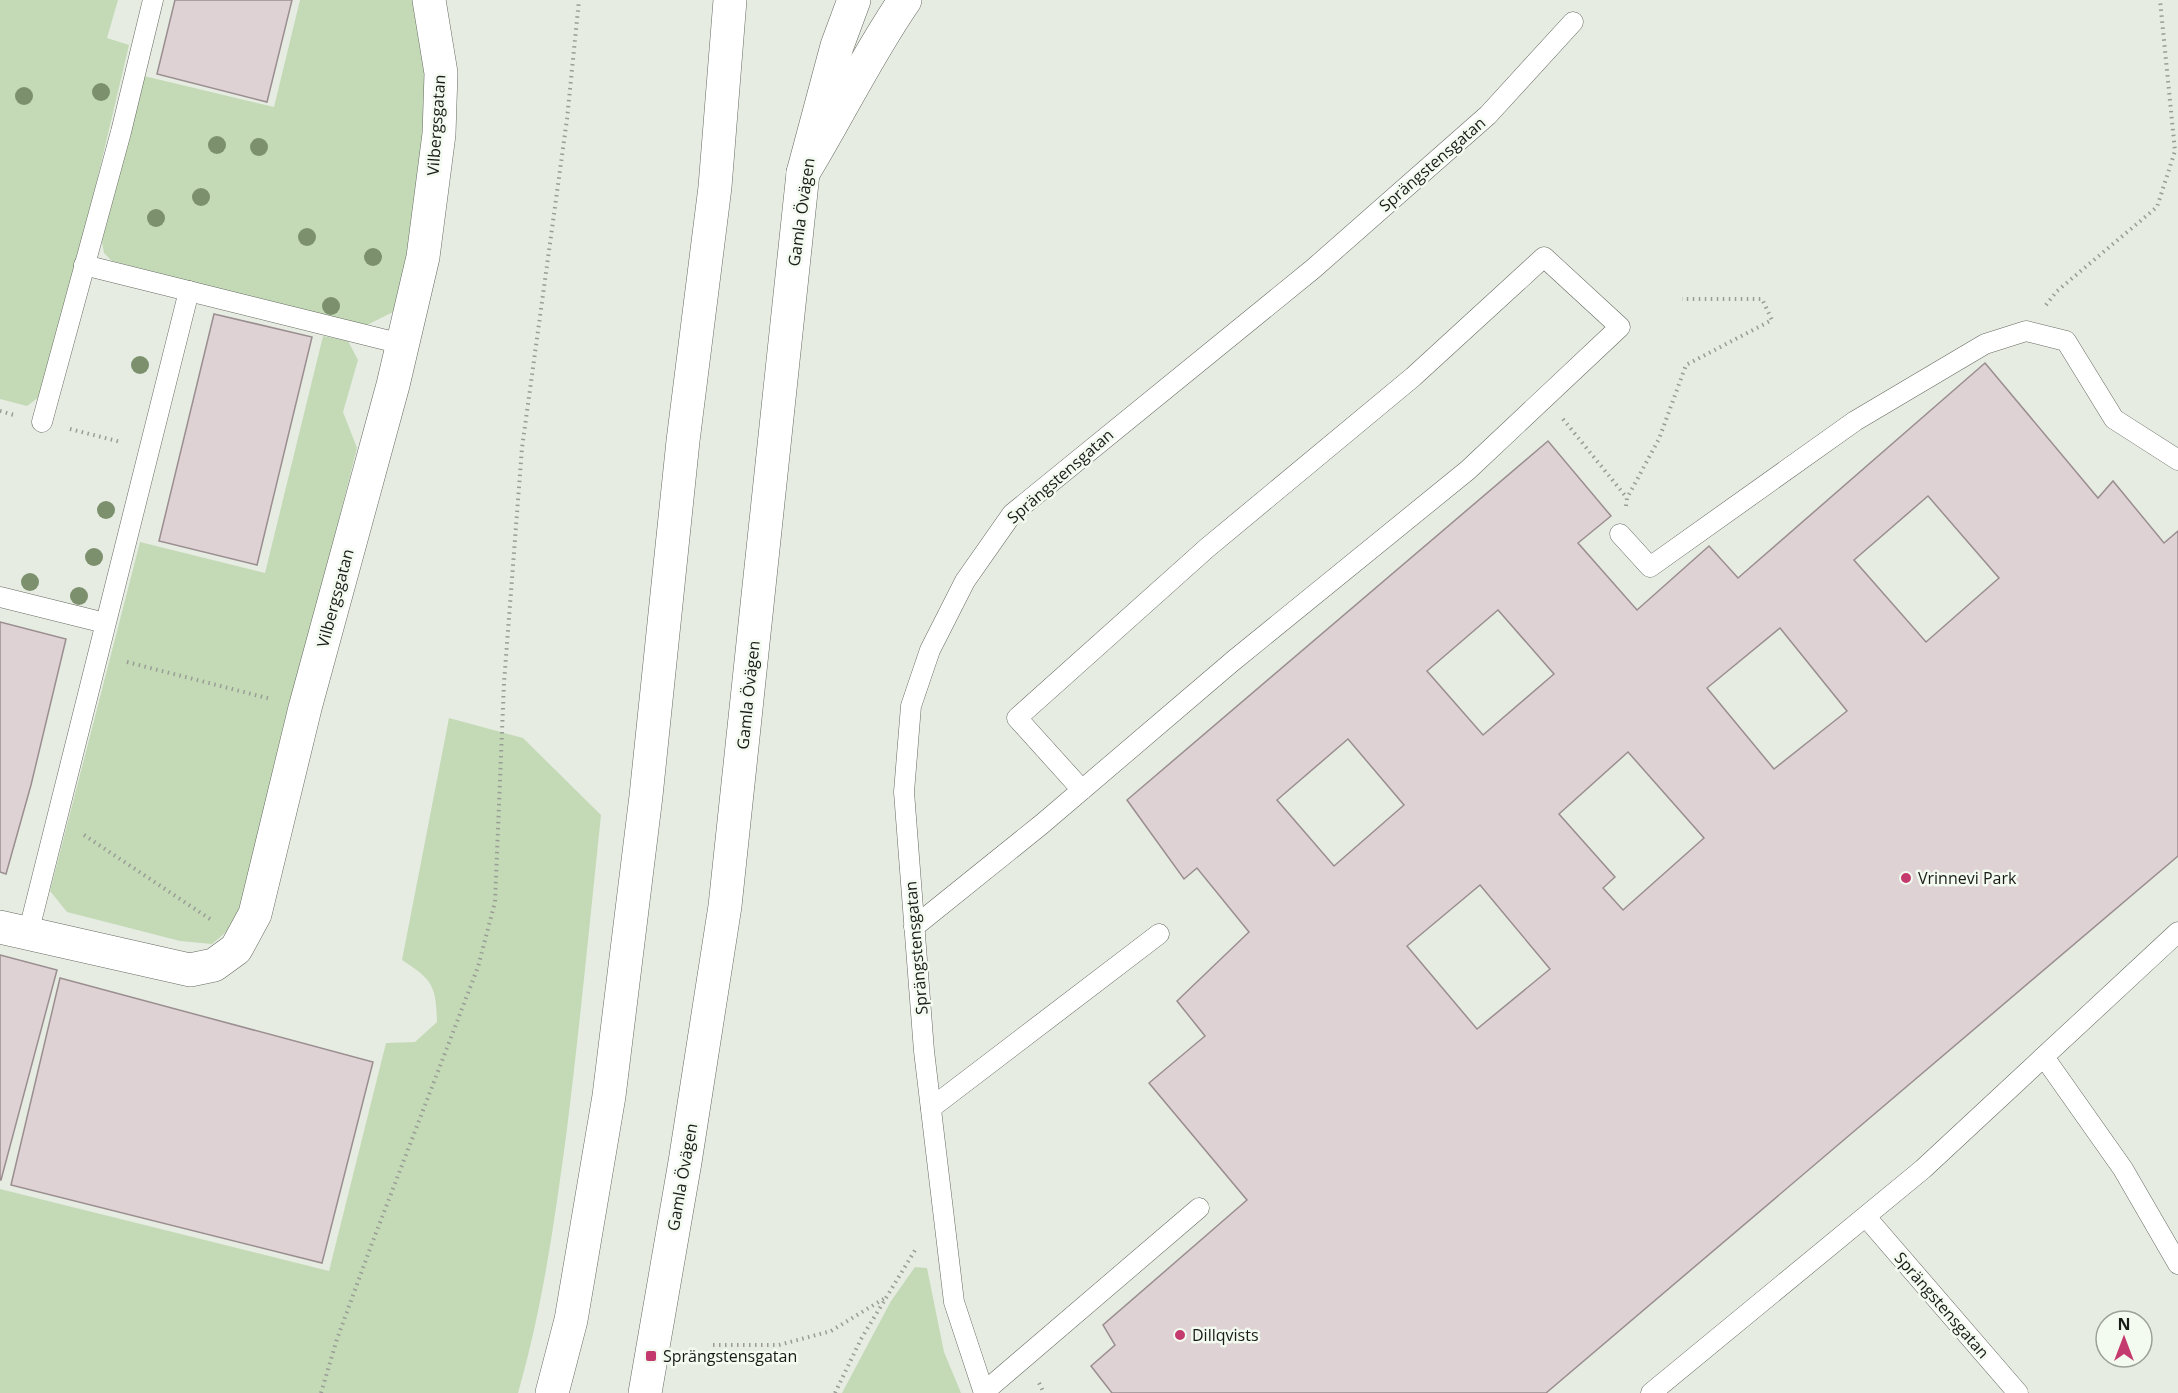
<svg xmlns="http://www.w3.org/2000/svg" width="2178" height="1393" font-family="'Open Sans',sans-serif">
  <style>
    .green { fill: #c4dab7 }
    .building { fill: #dfd2d4; stroke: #9a8e90; stroke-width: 1.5; fill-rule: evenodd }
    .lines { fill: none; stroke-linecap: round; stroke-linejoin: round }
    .service-casing { stroke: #656a61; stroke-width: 21 }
    .minor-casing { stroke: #656a61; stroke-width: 34 }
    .secondary-casing { stroke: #656a61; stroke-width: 34 }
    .trunk-casing { stroke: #656a61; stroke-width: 34 }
    .path { stroke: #999d95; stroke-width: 4; stroke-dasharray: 1.5 4.5; stroke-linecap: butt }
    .service { stroke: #fff; stroke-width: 20 }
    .minor { stroke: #fff; stroke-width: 33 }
    .secondary { stroke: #fff; stroke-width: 33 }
    .trunk { stroke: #fff; stroke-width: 33 }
    .tree { fill: #7d906e }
    .poi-dot { fill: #c53a6e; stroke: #f3faef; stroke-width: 2 }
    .labels { text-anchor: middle; stroke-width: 5; stroke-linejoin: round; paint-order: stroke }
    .street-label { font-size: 16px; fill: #191b17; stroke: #f3faef }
    .poi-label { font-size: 16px; fill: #191b17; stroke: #f3faef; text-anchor: start }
  </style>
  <rect width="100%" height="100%" fill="#e6ece2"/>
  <g class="green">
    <polygon points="0,0 118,0 107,38 129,45 69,299 43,394 27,406 0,399"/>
    <path d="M300,0H414C418,25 424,51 426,77C433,156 411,236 393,312L365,326L112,261L104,253L102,242L144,76L274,107Z"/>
    <polygon points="323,336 348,341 358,360 343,412 357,448 237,923 212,944 180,941 67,912 50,891 140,542 265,573"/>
    <path d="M449,718L523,738L601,815C590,920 580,1024 567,1129C555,1218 543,1306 518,1393H0V1189L329,1271L386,1043L415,1042L437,1022C436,986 433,980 402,960Z"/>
    <polygon points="915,1267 927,1268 944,1352 961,1393 842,1393 891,1301"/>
  </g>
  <g class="building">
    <polygon points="175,0 292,0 267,102 157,74"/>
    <polygon points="214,314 312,337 257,565 159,541"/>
    <path d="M1985,363L2098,498L2113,481L2164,543L2178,531V856L1546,1393H1112L1091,1366L1115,1345L1103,1325L1247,1200L1149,1083L1205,1036L1177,1001L1249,932L1197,868L1184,879L1127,800L1548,441L1611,516L1578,543L1637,610L1709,546L1738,578ZM1928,496L1999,578L1926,642L1854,560ZM1498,610L1554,674L1483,735L1427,671ZM1780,628L1847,711L1774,769L1707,688ZM1348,739L1404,805L1334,866L1277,800ZM1628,752L1704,838L1623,910L1603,888L1615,877L1559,814ZM1480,885L1550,969L1477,1029L1407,946Z"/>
    <polygon points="0,622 66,639 31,785 6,874 0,872"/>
    <polygon points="0,955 57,970 1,1180 0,1180"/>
    <polygon points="60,978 373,1062 322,1263 11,1185"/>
  </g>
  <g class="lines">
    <defs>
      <g id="service">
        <polyline points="84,265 402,344"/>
        <polyline points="42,422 121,132 153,0"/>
        <polyline points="1620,534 1650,567 1855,421 1985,344 2026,331 2066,341 2114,419 2178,460"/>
        <polyline points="0,597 105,623"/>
        <polyline points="914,927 1042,824 1233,661 1468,470 1620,327 1544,257 1413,377 1207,548 1017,718 1082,790"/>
        <polyline points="28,934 189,291"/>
        <polyline points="2044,1057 2123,1169 2178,1264"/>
        <polyline points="931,1108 1159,934"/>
        <polyline points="1866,1217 2018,1393"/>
        <polyline points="984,1392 1199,1208"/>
        <polyline points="984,1393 954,1302 924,1051 904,792 911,706 930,650 965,581 1012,514 1313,269 1488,115 1573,22"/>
        <polyline points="1651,1393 1923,1169 2178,932"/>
      </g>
      <polyline id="minor" points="0,927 190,970 214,965 236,949 255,914 305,708 393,385 423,257 439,134 441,73 429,0"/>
      <g id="secondary">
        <polyline points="552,1393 571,1320 609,1096 646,796 683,441 715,187 730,0"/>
        <polyline points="645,1393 685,1162 725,906 803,173 837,46 854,0"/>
      </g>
      <path id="trunk" d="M803,173C838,116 867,55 905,0"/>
    </defs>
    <use href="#service" class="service-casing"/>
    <use href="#minor" class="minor-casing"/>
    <use href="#secondary" class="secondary-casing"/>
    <use href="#trunk" class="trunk-casing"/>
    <g class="path">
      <polyline points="2046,305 2057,291 2157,207 2175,151 2160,0"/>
      <polyline points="0,411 14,415"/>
      <polyline points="1563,419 1627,498"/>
      <polyline points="70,429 121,442"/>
      <polyline points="1626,506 1627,498 1659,439 1686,365 1772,320 1762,299 1682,299"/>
      <polyline points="127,662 271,699"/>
      <polyline points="84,835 210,919"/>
      <polyline points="713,1345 779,1345 831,1331 885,1298"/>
      <polyline points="1039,1383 1044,1393"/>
      <polyline points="321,1393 337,1339 371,1246 478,967 495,902 504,683 522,448 567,119 579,0"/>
      <polyline points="835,1393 861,1339 917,1247"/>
    </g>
    <use href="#service" class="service"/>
    <use href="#minor" class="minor"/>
    <use href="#secondary" class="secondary"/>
    <use href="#trunk" class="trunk"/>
  </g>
  <g class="tree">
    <circle cx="101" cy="92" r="9"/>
    <circle cx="24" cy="96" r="9"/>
    <circle cx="217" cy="145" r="9"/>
    <circle cx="259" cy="147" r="9"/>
    <circle cx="201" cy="197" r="9"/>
    <circle cx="156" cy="218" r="9"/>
    <circle cx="307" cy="237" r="9"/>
    <circle cx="373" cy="257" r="9"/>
    <circle cx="331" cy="306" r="9"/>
    <circle cx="140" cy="365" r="9"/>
    <circle cx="106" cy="510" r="9"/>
    <circle cx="94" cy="557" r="9"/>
    <circle cx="30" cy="582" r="9"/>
    <circle cx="79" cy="596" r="9"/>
  </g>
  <g class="poi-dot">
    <circle cx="1906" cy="878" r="6"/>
    <circle cx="1180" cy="1335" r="6"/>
    <rect x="645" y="1350" width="12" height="12" rx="3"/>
  </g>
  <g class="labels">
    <g class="street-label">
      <text transform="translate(436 125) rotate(-86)" y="6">Vilbergsgatan</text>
      <text transform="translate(1432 164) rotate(-41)" y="6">Sprängstensgatan</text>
      <text transform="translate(801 212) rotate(-82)" y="6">Gamla Övägen</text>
      <text transform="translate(1060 476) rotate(-41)" y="6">Sprängstensgatan</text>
      <text transform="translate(335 598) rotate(-75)" y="6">Vilbergsgatan</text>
      <text transform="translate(748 695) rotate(-84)" y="6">Gamla Övägen</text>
      <text transform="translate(916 948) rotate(-95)" y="6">Sprängstensgatan</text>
      <text transform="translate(682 1177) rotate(-80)" y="6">Gamla Övägen</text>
      <text transform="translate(1942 1305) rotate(49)" y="6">Sprängstensgatan</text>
    </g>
    <g class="poi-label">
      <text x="1918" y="884">Vrinnevi Park</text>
      <text x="1192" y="1341">Dillqvists</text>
      <text x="663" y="1362">Sprängstensgatan</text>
    </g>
  </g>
  <g transform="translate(2124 1339)"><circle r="28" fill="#f3faef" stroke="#9ca199" stroke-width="1.5"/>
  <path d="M0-4.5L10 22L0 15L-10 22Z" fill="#c53a6e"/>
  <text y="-9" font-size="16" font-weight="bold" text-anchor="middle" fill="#191b17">N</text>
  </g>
</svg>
